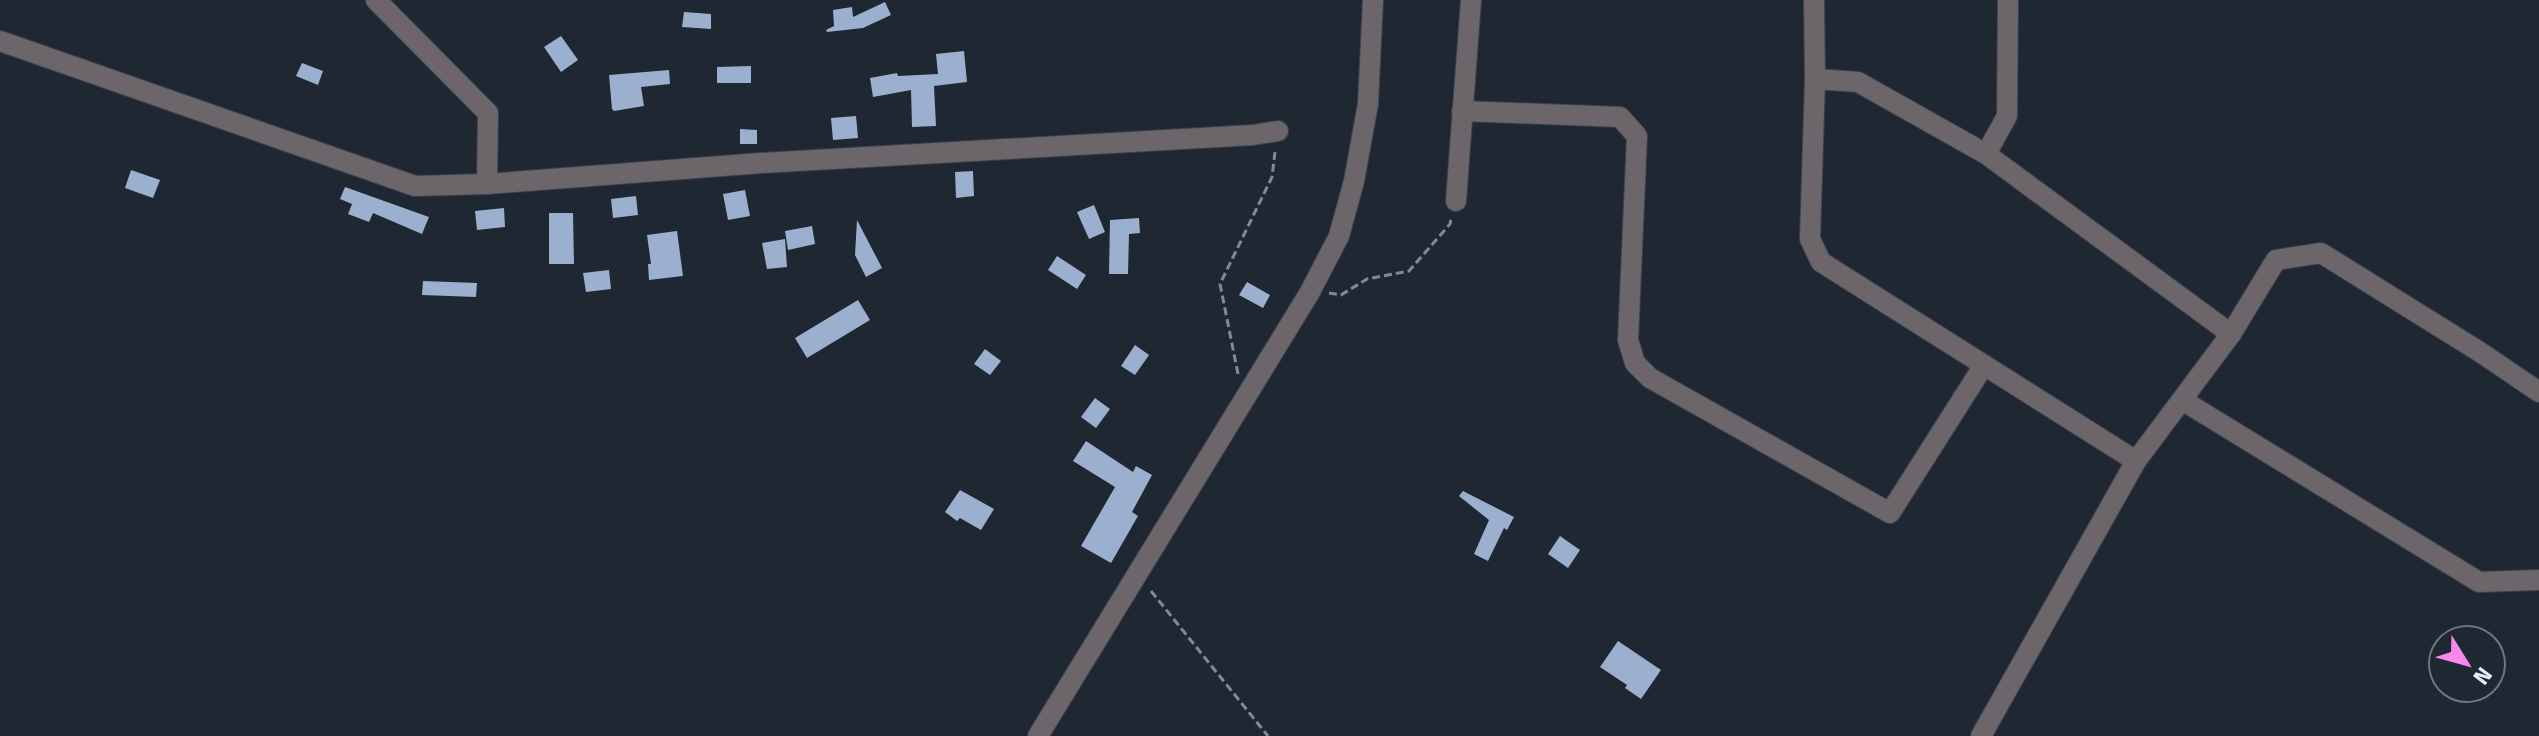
<svg xmlns="http://www.w3.org/2000/svg" width="2539" height="736" font-family="'Fira Sans',sans-serif">
  <style>
    .building { fill: #9bb0ce }
    .lines { fill: none; stroke-linecap: round; stroke-linejoin: round }
    .minor-casing { stroke: #3b434e; stroke-width: 22 }
    .path { stroke: #828993; stroke-width: 3; stroke-dasharray: 8 4; stroke-linecap: butt }
    .minor { stroke: #6c656a; stroke-width: 20 }
  </style>
  <rect width="100%" height="100%" fill="#1f2733"/>
  <g class="building">
    <polygon points="885,2 891,15 863,28 827,32 826,30 834,26 833,10 852,7 853,17"/>
    <polygon points="684,12 711,14 711,29 682,27"/>
    <polygon points="561,36 578,60 561,72 544,47"/>
    <polygon points="964,51 967,82 934,86 936,126 912,127 911,90 873,97 870,78 897,73 898,76 938,74 936,54"/>
    <polygon points="302,63 323,71 318,85 296,76"/>
    <polygon points="751,66 751,83 717,83 717,67"/>
    <polygon points="669,70 670,84 641,87 644,106 614,111 612,109 609,75"/>
    <polygon points="856,116 858,138 833,140 831,118"/>
    <polygon points="740,129 757,130 757,144 740,144"/>
    <polygon points="131,170 160,180 153,198 125,188"/>
    <polygon points="973,171 974,196 956,198 955,172"/>
    <polygon points="345,187 429,217 422,234 373,213 369,222 348,214 352,204 340,199"/>
    <polygon points="745,190 750,216 728,220 723,194"/>
    <polygon points="636,196 638,215 613,218 611,199"/>
    <polygon points="1094,205 1105,232 1089,239 1077,212"/>
    <polygon points="504,208 505,227 477,230 475,211"/>
    <polygon points="549,213 573,213 574,264 549,264"/>
    <polygon points="1139,218 1140,233 1129,234 1128,274 1109,274 1110,220"/>
    <polygon points="857,220 882,268 866,277 855,255"/>
    <polygon points="812,226 815,244 788,250 785,231"/>
    <polygon points="677,231 683,276 649,280 648,264 651,264 647,235"/>
    <polygon points="785,239 787,267 767,269 762,243"/>
    <polygon points="1057,256 1086,275 1077,289 1048,270"/>
    <polygon points="609,270 611,289 586,292 583,273"/>
    <polygon points="423,281 477,283 476,297 422,295"/>
    <polygon points="1247,282 1270,295 1263,308 1239,295"/>
    <polygon points="858,300 870,320 807,358 795,338"/>
    <polygon points="1135,345 1149,355 1135,375 1121,366"/>
    <polygon points="985,349 1001,361 990,375 974,364"/>
    <polygon points="1095,398 1110,409 1096,428 1081,417"/>
    <polygon points="1086,441 1133,472 1136,466 1152,475 1132,512 1138,516 1111,563 1081,546 1115,487 1073,461"/>
    <polygon points="960,490 994,509 981,530 960,518 957,521 945,512"/>
    <polygon points="1463,491 1514,517 1507,530 1504,528 1488,561 1474,554 1489,520 1459,496"/>
    <polygon points="1560,536 1580,550 1568,568 1548,554"/>
    <polygon points="1618,641 1661,670 1641,699 1625,688 1627,685 1600,667"/>
  </g>
  <g class="lines">
    <defs>
      <g id="minor">
        <polyline points="376,0 488,113 487,184"/>
        <polyline points="1814,0 1815,79 1810,239 1821,262 2136,461"/>
        <polyline points="0,41 415,186 487,184 761,163 1253,135 1278,131"/>
        <polyline points="1815,79 1858,82 1986,154 2231,334"/>
        <polyline points="1462,111 1620,117 1637,136 1628,340 1635,363 1650,378 1890,513 1984,365"/>
        <polyline points="1986,154 2007,116 2008,0"/>
        <polyline points="1456,201 1471,0"/>
        <polyline points="2182,400 2479,582 2539,580"/>
        <polyline points="1038,736 1310,292 1339,236 1354,181 1368,104 1373,0"/>
        <polyline points="1981,736 2136,461 2231,334 2276,260 2321,253 2480,352 2539,392"/>
      </g>
    </defs>
    <use href="#minor" class="minor-casing"/>
    <g class="path">
      <polyline points="1329,293 1341,295 1367,279 1409,271 1450,224 1451,219"/>
      <polyline points="1238,374 1220,284 1272,177 1275,152"/>
      <polyline points="1151,591 1268,736"/>
    </g>
    <use href="#minor" class="minor"/>
  </g>
  <g transform="translate(2467 664) rotate(127)"><circle r="38" fill="#1f2733" stroke="#6f7681" stroke-width="2"/>
  <path d="M0-6L14 30L0 20L-14 30Z" fill="#f888ea"/>
  <text y="-12" font-size="22" font-weight="bold" text-anchor="middle" fill="#e7edf5">N</text>
  </g>
</svg>
